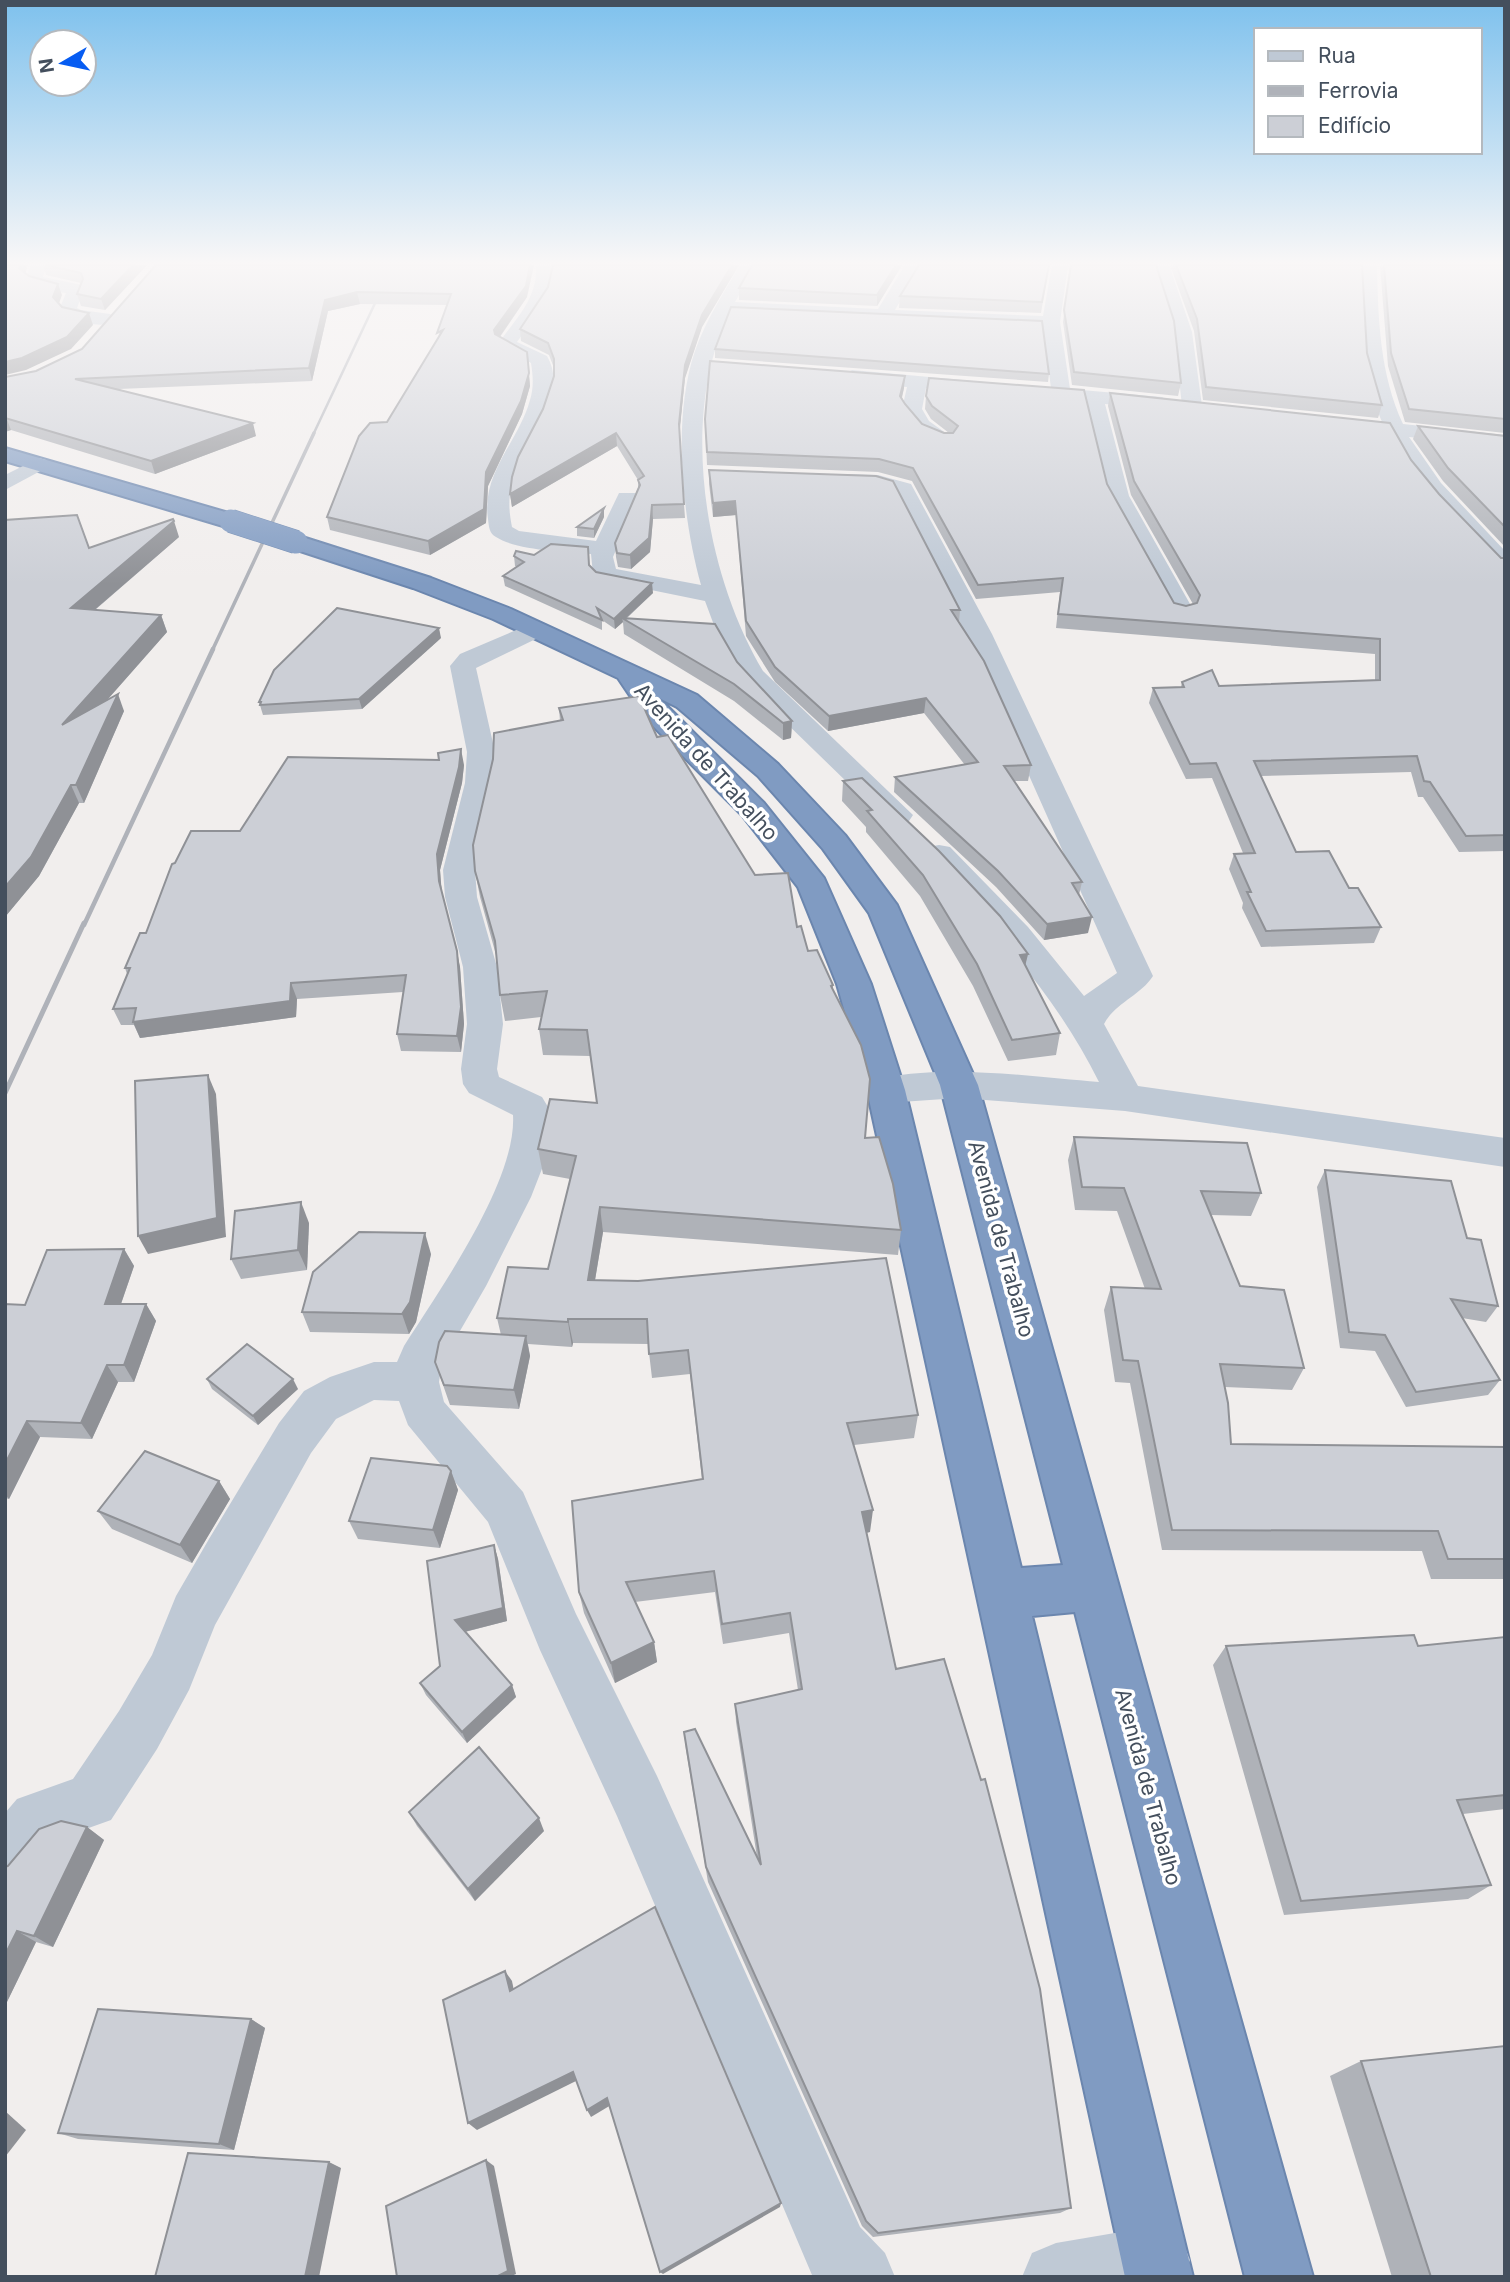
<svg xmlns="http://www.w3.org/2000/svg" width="1510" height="2282" font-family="Inter,sans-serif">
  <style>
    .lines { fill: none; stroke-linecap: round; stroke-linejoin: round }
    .highway-casing { stroke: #6b86ae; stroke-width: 4 }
    .minor { fill: #bfc9d5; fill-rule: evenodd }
    .highway { fill: #809bc2; fill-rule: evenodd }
    .rail-far3 { stroke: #afb2b9; stroke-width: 2.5 }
    .rail-far2 { stroke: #afb2b9; stroke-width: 3.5 }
    .rail-far1 { stroke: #afb2b9; stroke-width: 4.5 }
    .rail { stroke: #afb2b9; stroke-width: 5 }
    .highway-bridge-casing { stroke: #6b86ae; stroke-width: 24; stroke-linecap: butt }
    .highway-bridge { stroke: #809bc2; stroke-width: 23 }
    .wall { fill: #afb2b8 }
    .shaded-wall { fill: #8f9196 }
    .building { fill: #cccfd6; stroke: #8f9196; stroke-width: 2 }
    .labels { text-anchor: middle; stroke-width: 7; stroke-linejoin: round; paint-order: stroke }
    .street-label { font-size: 21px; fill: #444f5d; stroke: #fff }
  </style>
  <rect width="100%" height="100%" fill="#f1eeed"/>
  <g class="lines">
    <defs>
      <g id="highway">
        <polygon points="5,448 239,516 242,521 239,526 223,526 5,461"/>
        <path d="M296,535L431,578L511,609L697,695L778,764L845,835L897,905L978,1085L1313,2277H1245L1075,1612L1032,1616L1193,2277H1125L867,1090L837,984L798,887L742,815L645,718L618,678L493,619L413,588L288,547L284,542L288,537ZM659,698L677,707L758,776L823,849L869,913L940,1085L1063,1565L1021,1568L905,1090L871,984L824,878L764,803Z"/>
      </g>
    </defs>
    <use href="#highway" class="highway-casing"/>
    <g class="minor">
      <path d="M31,265H47L43,277L82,285L84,289L77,308L81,310L110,314L119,319C107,331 69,322 59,310L66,293C51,291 37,290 26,279Z"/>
      <path d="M536,265H552C555,298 535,317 517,342L547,356C571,397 522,446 512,484C508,499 509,512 512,527L519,531L596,541L619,493H635L638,498L613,557L616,569L701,585C682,517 672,418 695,351C706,320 724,292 740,265H756L735,302L878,309L905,265H921L895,310L1043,316L1052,265H1068L1060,322L1070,389L1162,397L1172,403L1162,409L1105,404L1129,496L1194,611L1191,616L1182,618L1173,616L1107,496L1085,402L926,388L922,409L929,421L954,439L951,443C929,449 912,426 902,409L907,387L852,382L843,376L852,370L1051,388L1043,327L730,312C678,416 705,574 763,671L913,815L909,821L898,824L887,821L743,681L721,644L705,601L597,579L593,574L591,554C564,551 518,551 496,537C489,533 489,527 488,519C481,473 519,441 530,400C534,387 533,376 531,363L498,344C516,318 538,299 536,265Z"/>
      <polygon points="1153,265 1169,265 1192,332 1202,406 1199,410 1192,412 1182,406 1174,332"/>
      <path d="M1361,265H1377C1378,319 1380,375 1403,424L1505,435V447L1409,437L1441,483L1505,551V572L1497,570C1458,528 1412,487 1387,435L1343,430L1336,428L1333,424L1336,420L1343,418L1382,422C1361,373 1361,317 1361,265Z"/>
      <polygon points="39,458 46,460 50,464 46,468 5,490 5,475"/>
      <path d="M845,474L878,475L911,484L992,634L1153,976C1140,996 1115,1003 1104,1024L1138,1086L1505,1138V1167L1125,1111L959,1098L886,1103L873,1099L867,1090L873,1081C936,1062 1033,1077 1099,1082C1057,997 994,928 928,861L923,854L928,847L939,845L950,847L1028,927L1084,996L1117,973L966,634L894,493L876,487L837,485L834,480L837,475Z"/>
      <path d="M535,622L544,625L548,630L544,635L476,668L495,752V783L475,870L477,897L497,967L503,1024L497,1069L499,1077L542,1097L551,1112L552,1132L545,1161L531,1197L486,1286L442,1362L439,1382L444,1402L523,1492L576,1614L657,1776L860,2227L885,2253L895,2277L812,2275L617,1816L540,1650L488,1522L408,1425L399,1401L374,1400L336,1419L311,1453L215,1625L189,1690L157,1749L111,1820L55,1840L25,1877L5,1885V1813L17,1799L73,1779L119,1711L152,1655L176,1596L209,1539L279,1423L304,1391L330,1377L374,1362H397L404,1346C440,1289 517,1181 513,1115L469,1093L463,1084L461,1069L467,1024L463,967L445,897L443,870L465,783L467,752L450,666L460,654Z"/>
      <polygon points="1156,2226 1180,2236 1190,2260 1183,2277 1022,2277 1032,2253 1056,2243"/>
    </g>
    <use href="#highway" class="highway"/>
    <polyline class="rail-far3" points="313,435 393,265"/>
    <polyline class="rail-far2" points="212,651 314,433"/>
    <polyline class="rail-far1" points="84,925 213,649"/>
    <polyline class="rail" points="5,1093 84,923"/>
    <defs>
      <polyline id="highway-bridge" points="231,521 296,542"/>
    </defs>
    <use href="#highway-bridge" class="highway-bridge-casing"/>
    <use href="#highway-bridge" class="highway-bridge"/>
  </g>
  <g class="wall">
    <polygon points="43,265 147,265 105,310 81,306 77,294 81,283 46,275"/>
    <polygon points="156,265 527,297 500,337 527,352 530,386 522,414 488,486 486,523 430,555 330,530 327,517 387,422 438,338 447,305 360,304 328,311 312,381 119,389 256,436 155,474 11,430 5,432 5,377 36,371 82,349"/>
    <polygon points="552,265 739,265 702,327 685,378 679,435 685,518 653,519 650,552 631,569 618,567 616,557 615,543 638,488 638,480 617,446 512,507 510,494 543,409 554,376 554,368 549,355 521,341 520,329 548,287 553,268"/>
    <polygon points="752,265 902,265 877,306 739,300 739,288"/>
    <polygon points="1049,265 1041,313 899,308 900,296"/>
    <polygon points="1070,265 1156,265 1181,383 1178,396 1072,385 1063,322"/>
    <polygon points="1170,265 1362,265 1367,353 1382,405 1378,418 1203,400 1194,331"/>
    <polygon points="1380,265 1505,265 1505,433 1405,422 1388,366"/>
    <polygon points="715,349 1049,374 1048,382 715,358"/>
    <polygon points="904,388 902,398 905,404 922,424 944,433 949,433 931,419 925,409 926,396 1107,484 1174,603 1186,606 1193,604 1131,495 1108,406 1110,393 1411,460 1439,494 1501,558 1505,558 1505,851 1459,852 1423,797 1418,797 1411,772 1261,776 1296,852 1349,888 1381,927 1374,943 1261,947 1242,908 1243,903 1229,869 1234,854 1243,853 1212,778 1186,779 1149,703 1153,688 1181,687 1182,682 1219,686 1375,680 1375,654 1056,628 1060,592 976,599 912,481 878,472 707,465 705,419"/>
    <polygon points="1418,426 1505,436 1505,547 1443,481 1413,439"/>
    <polygon points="709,470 960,610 959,622 1031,765 1028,781 1014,781 1082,882 1079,895 1088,933 1044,940 996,887 894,792 895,777 965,765 924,713 828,731 775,682 746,636 736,515 713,517 709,484"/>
    <polygon points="604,517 594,538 577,536 577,527"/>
    <polygon points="5,520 89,548 179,537 95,610 161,615 167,632 108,699 124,711 84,803 79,803 39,876 5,917"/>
    <polygon points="534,555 596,572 653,593 627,618 737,662 792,721 791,738 783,740 734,701 624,634 623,622 615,629 602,620 602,630 505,586 503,576 517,567 515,566 514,556"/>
    <polygon points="441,638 362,709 263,715 259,702"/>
    <polygon points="559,708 657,737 755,875 797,927 808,951 833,985 833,990 865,1138 901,1230 898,1255 603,1232 595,1280 918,1415 914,1438 854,1445 870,1532 866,1533 896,1669 1071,2208 1060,2213 873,2237 862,2226 708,1882 686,1750 684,1732 757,1857 736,1722 735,1704 798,1690 789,1633 723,1644 715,1592 635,1602 654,1642 657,1662 615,1683 584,1613 579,1592 702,1479 690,1374 652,1378 648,1344 573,1343 572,1347 528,1344 530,1356 519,1409 450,1405 442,1382 435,1362 501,1335 497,1318 548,1269 570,1179 543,1174 538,1149 597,1103 590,1056 543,1055 539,1029 541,1017 505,1021 500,995 496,955 480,897 475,871 560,721"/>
    <polygon points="464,765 462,783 440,870 442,894 460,967 464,1024 461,1052 401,1051 397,1034 403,992 297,999 296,1017 140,1038 134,1025 121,1025 113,1009 127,974 125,968 146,933 175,863 240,831"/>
    <polygon points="843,781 1028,954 1025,965 1060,1033 1056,1055 1008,1061 973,986 920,896 866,832 866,827 842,801"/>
    <polygon points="1074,1137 1261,1193 1251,1216 1211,1215 1240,1286 1304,1368 1292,1390 1225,1387 1231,1444 1505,1447 1505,1579 1431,1579 1422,1551 1162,1550 1130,1383 1115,1382 1104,1310 1111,1287 1145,1289 1117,1211 1075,1210 1068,1160"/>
    <polygon points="1325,1170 1467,1238 1498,1306 1486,1322 1462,1318 1500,1380 1488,1395 1406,1407 1375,1351 1340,1348 1317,1187"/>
    <polygon points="309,1223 307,1270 241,1279 231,1259"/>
    <polygon points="124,1249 134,1266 121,1304 146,1304 156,1321 134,1382 118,1382 92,1439 40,1437 9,1499 5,1498 5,1304 25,1305"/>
    <polygon points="431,1254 416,1322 409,1334 310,1332 302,1312"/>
    <polygon points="207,1379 298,1389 258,1425 212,1389"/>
    <polygon points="451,1471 458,1490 440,1548 358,1539 349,1521"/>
    <polygon points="219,1481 230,1499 192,1563 112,1529 98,1511"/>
    <polygon points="494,1545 498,1559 507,1621 465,1632 512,1685 516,1697 467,1743 426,1695 420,1683 440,1666"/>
    <polygon points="1505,1637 1505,1809 1463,1814 1491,1885 1468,1899 1284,1915 1213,1665 1226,1646 1418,1646"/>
    <polygon points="409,1812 544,1831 475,1901 417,1826"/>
    <polygon points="87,1827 104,1840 53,1947 36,1942 5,2006 5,1867"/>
    <polygon points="251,2019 265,2028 234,2150 78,2139 58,2133"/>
    <polygon points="1361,2061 1505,2277 1392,2277 1330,2076"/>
  </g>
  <g class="shaded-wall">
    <polygon points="21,265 28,265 23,280 19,268"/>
    <polygon points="133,265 147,265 105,310 101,299"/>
    <polygon points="530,265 534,265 527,297 496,342 494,330"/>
    <polygon points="732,265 739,265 702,327 685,378 679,437 679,424 685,365 702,315"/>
    <polygon points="896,265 902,265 877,306 877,295"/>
    <polygon points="58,284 62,295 57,309 53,297"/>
    <polygon points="357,292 360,304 328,311 312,381 309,368 325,300"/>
    <polygon points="89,313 93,325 71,349 26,370 5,375 5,362"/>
    <polygon points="527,352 530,386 522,414 488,486 486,523 430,555 428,541 486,472"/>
    <polygon points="905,376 904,388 899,408 900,396"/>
    <polygon points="6,417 11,430 5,432 5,418"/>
    <polygon points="253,423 256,436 155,474 151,461"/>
    <polygon points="616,433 617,446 512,507 510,494"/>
    <polygon points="735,501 736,515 713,517 713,503"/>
    <polygon points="652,505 653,519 650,552 631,569 630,555"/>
    <polygon points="604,508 604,517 594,538 594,529"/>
    <polygon points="174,521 179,537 77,625 71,608"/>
    <polygon points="652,583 653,593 625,619 622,618 623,622 615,629 614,619"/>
    <polygon points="161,615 167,632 70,742 62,725"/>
    <polygon points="439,628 441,638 362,709 359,699"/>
    <polygon points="118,694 124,711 84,803 76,785"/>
    <polygon points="926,698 924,713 828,731 829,716"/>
    <polygon points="792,721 791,738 783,740 783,723"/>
    <polygon points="461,749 464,765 462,783 440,870 442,898 439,881 437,854"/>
    <polygon points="71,785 79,803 39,876 5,917 5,887"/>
    <polygon points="1092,917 1088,933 1044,940 1047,924"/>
    <polygon points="457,951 460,967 464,1024 461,1052 457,1036"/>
    <polygon points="1028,954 1023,975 1020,955"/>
    <polygon points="291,983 297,999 296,1017 140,1038 133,1022"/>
    <polygon points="208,1075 216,1094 226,1237 148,1254 138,1236"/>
    <polygon points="301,1202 309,1223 307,1270 298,1250"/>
    <polygon points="600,1207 603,1232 591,1304 588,1280"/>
    <polygon points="425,1233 431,1254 416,1322 409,1334 402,1314"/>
    <polygon points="124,1249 134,1266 115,1321 105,1304"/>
    <polygon points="146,1304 156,1321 134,1382 124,1365"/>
    <polygon points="568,1319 573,1343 572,1347 568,1322"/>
    <polygon points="526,1336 530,1356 519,1409 514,1390"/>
    <polygon points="107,1365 118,1382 92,1439 81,1423"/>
    <polygon points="293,1379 298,1389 258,1425 253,1416"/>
    <polygon points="27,1421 40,1437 9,1499 5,1494 5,1464"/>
    <polygon points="451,1471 458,1490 440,1548 433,1530"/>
    <polygon points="219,1481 230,1499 192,1563 180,1545"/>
    <polygon points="873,1510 870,1532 859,1534 862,1512"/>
    <polygon points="494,1545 498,1559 507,1621 460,1633 455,1620"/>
    <polygon points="654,1642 657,1662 615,1683 611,1663"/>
    <polygon points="512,1685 516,1697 467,1743 462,1732"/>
    <polygon points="539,1818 544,1831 475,1901 468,1889"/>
    <polygon points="87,1827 104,1840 53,1947 34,1936"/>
    <polygon points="17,1931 36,1942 5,2006 5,1955"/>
    <polygon points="505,1971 512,1981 516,2001 510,1991"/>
    <polygon points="251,2019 265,2028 234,2150 219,2144"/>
    <polygon points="573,2072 578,2080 477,2130 468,2123"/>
    <polygon points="607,2098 611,2105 591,2117 587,2110"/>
    <polygon points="5,2111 26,2130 5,2157"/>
    <polygon points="486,2160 494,2166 516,2274 509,2277 496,2277"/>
    <polygon points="329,2162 341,2168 319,2277 305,2277"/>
    <polygon points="781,2203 780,2207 663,2274 660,2272"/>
  </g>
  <g class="building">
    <polygon points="5,265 21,265 19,268 29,276 58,284 53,297 62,307 89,313 67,337 22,358 5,362"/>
    <polygon points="46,265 133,265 101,299 77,294 83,279 81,273"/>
    <polygon points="156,265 530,265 526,286 494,330 495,334 527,352 529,373 521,401 486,472 484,509 428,541 327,517 359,436 370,423 387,422 443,330 437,333 451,294 357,292 325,300 309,368 75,379 253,423 151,461 5,418 5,377 36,371 82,349"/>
    <polygon points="553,265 732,265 702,315 685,365 679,424 684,504 652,505 649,538 630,555 617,553 615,543 640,485 638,480 644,476 616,433 510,494 512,477 518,457 543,409 554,376 554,359 548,343 520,329 548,287"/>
    <polygon points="752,265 896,265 877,295 739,288"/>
    <polygon points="919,265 1049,265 1042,302 900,296"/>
    <polygon points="1071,265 1156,265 1174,321 1181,383 1074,372 1064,310"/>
    <polygon points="1176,265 1362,265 1367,353 1382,405 1206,387 1197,319"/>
    <polygon points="1384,265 1505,265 1505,419 1409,409 1391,353"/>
    <polygon points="731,307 1042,321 1049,374 715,349"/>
    <polygon points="710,361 905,376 900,396 905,404 922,424 944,433 953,433 958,426 932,406 926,396 929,378 1084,390 1107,484 1174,603 1186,606 1197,603 1200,595 1134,481 1110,393 1390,423 1411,460 1439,494 1501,558 1505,558 1505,835 1466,836 1430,782 1424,781 1417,756 1254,761 1296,852 1329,851 1349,888 1358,888 1381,927 1266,931 1247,892 1251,892 1234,854 1255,853 1216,763 1190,764 1153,688 1184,687 1182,682 1212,670 1219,686 1380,680 1380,639 1058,614 1063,578 978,585 913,468 879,459 707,452 705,419"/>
    <polygon points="1418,426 1505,436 1505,527 1448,468"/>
    <polygon points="709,470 876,476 893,481 960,610 951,610 984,661 1031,765 1004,766 1082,882 1072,883 1092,917 1047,924 998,871 895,777 978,762 926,698 829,716 775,667 746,621 735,501 713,503"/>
    <polygon points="604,508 594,529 577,527"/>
    <polygon points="77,515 89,548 173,519 174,521 71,608 161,615 62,725 118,694 76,785 71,785 31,857 5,887 5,520"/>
    <polygon points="551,544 588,547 589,565 596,572 652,583 614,619 597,608 602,620 503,576 524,562 514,556 516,551 534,555"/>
    <polygon points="337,608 439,628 359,699 260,705 261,702 259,702 274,670"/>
    <polygon points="622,618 715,624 737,662 792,721 783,723 734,684"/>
    <polygon points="639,696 657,737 668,735 755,875 788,873 797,927 801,926 808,951 817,950 833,985 831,986 861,1045 870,1079 865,1138 879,1137 893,1184 901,1230 600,1207 588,1280 638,1281 886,1258 918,1415 847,1423 873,1510 862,1512 896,1669 944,1659 981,1780 985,1779 1040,1989 1071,2208 878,2233 866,2221 706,1867 684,1732 695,1729 761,1865 735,1704 802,1689 790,1613 722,1624 714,1571 626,1582 654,1642 611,1663 579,1592 572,1501 703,1479 688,1350 649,1354 647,1319 568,1319 568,1322 497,1318 508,1267 548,1269 576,1156 538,1149 550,1099 597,1103 587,1030 539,1029 547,991 500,995 495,941 475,871 473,845 493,759 494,733 563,720 559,708"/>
    <polygon points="461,749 459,767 437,854 439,881 457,951 461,1007 457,1036 397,1034 406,975 291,983 290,1001 133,1022 136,1008 113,1009 130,968 125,968 140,933 146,933 172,864 175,863 191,831 240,831 288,757 439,760 438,753"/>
    <polygon points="862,778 939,851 1000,916 1028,954 1020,955 1060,1033 1012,1040 977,964 923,875 867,811 872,810 843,781"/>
    <polygon points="208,1075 217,1218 138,1236 135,1081"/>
    <polygon points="1074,1137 1247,1143 1261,1193 1201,1191 1240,1286 1284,1290 1304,1368 1220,1364 1228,1403 1231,1444 1505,1447 1505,1559 1448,1559 1438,1531 1172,1530 1138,1361 1123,1360 1111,1287 1161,1289 1124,1188 1082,1187"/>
    <polygon points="1325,1170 1451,1181 1467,1238 1481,1240 1498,1306 1451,1299 1500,1380 1416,1392 1385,1335 1349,1332"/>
    <polygon points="301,1202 298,1250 231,1259 235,1211"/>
    <polygon points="359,1232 425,1233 410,1302 402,1314 302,1312 313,1272"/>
    <polygon points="124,1249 105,1304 146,1304 124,1365 107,1365 81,1423 27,1421 5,1464 5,1304 25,1305 47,1250"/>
    <polygon points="445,1331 526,1336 514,1390 444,1385 435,1362 439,1342"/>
    <polygon points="247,1344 293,1379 253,1416 207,1379"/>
    <polygon points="145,1451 219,1481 180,1545 98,1511"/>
    <polygon points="371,1458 447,1466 451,1471 433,1530 349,1521"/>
    <polygon points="494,1545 503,1608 455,1620 512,1685 462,1732 420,1683 440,1666 427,1561"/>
    <polygon points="1414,1635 1418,1646 1505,1637 1505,1795 1457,1800 1491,1885 1301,1901 1226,1646"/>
    <polygon points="479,1747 539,1818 468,1889 409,1812"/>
    <polygon points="61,1821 87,1827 34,1936 17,1931 5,1955 5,1867 8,1866 39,1829"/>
    <polygon points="655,1907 781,2203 660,2272 607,2098 587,2110 573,2072 468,2123 443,2000 505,1971 510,1991"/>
    <polygon points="98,2009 251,2019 219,2144 58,2133"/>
    <polygon points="1505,2046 1505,2277 1431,2277 1361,2061"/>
    <polygon points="188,2153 329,2162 305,2277 155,2277"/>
    <polygon points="486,2160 508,2271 496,2277 397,2277 386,2206"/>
  </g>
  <linearGradient id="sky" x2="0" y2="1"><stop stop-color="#7ec1ed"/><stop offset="0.45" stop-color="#f9f7f7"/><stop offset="1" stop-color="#f9f7f7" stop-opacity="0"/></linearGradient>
  <rect width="1510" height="584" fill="url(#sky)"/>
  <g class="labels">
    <g class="street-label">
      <text transform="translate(706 762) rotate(48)" y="7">Avenida de Trabalho</text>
      <text transform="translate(1001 1239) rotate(75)" y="7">Avenida de Trabalho</text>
      <text transform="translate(1148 1787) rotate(75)" y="7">Avenida de Trabalho</text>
    </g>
  </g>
  <rect width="1510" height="2282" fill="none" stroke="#444f5d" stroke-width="14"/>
  <rect x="1254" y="28" width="228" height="126" fill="#ffffff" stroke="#b4b9be" stroke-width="2"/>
  <rect x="1268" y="51" width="35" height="10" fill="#bfc9d5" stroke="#b4b9be" stroke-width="2"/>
  <text x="1318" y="63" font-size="21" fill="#444f5d">Rua</text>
  <rect x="1268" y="86" width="35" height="10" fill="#afb2b9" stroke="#b4b9be" stroke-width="2"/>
  <text x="1318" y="98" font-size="21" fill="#444f5d">Ferrovia</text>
  <rect x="1268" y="116" width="35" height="21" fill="#cccfd6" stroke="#b4b9be" stroke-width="2"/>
  <text x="1318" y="133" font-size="21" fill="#444f5d">Edifício</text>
  <g transform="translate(63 63) rotate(261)"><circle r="33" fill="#ffffff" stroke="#b4b9be" stroke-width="2"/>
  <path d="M0-5L12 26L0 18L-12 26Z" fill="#065cf2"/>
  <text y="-10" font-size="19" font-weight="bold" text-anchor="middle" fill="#444f5d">N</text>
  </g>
</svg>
